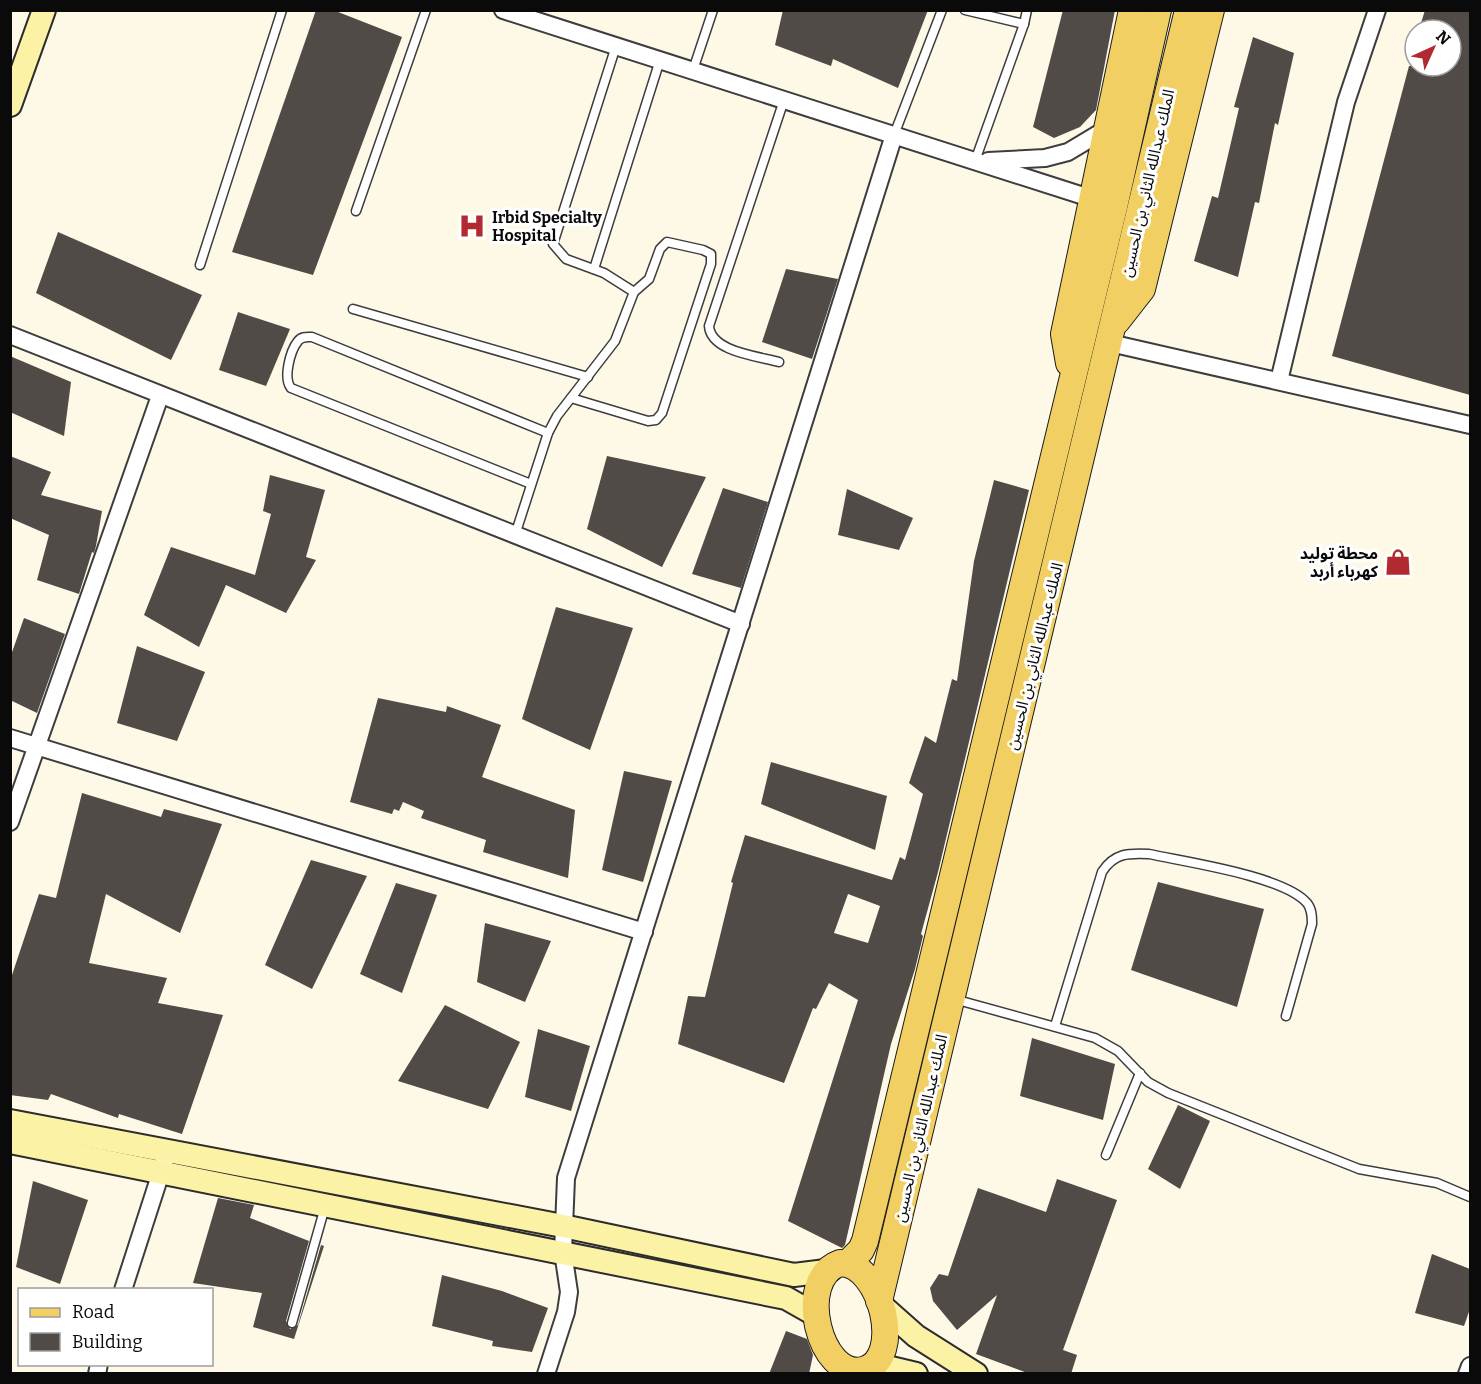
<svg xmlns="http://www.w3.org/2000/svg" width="1481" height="1384" font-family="Bitter,'Noto Sans Arabic',serif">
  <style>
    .building { fill: #514b47; fill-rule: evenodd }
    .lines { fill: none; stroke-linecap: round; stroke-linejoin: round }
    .lane-casing { stroke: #3d3d3d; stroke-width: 11 }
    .street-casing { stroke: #3d3d3d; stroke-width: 20 }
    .secondary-casing { stroke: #2c2c2c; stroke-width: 26 }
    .primary-casing { stroke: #1b1b1b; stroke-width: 28 }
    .lane { stroke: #fff; stroke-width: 8 }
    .street { stroke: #fff; stroke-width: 16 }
    .secondary { stroke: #fbf2a5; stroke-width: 22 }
    .primary { stroke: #f2cf63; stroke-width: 26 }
    .labels { text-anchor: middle; stroke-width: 6; stroke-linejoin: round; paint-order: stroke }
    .street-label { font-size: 16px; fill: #0a0a0a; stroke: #fff }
    .poi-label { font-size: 16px; font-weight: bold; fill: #0a0a0a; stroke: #fff; text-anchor: start }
  </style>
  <rect width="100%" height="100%" fill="#fef9e7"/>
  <g class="building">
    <polygon points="316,10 333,10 402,37 313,275 232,252"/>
    <polygon points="783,10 928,10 898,88 833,59 831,66 775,45"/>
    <polygon points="1063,10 1115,10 1096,110 1080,127 1054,138 1033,127"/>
    <polygon points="1425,10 1470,10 1470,395 1332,356 1409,66 1451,66 1451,30 1419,30"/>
    <polygon points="1253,37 1294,53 1278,125 1275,123 1259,203 1255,202 1238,277 1194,261 1212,196 1218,198 1239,108 1234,107"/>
    <polygon points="58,232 202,295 171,360 36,293"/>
    <polygon points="786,269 838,279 812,359 762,342"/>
    <polygon points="238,312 290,329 266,386 219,370"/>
    <polygon points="10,356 71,382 64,436 10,412"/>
    <polygon points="10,456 51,472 41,495 102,511 96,546 94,553 92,552 79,594 37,580 49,535 10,518"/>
    <polygon points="607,456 706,477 662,567 587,529"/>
    <polygon points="270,475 325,490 306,557 316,560 286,613 226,585 199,647 144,615 171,547 255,575 271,514 263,511"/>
    <path d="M994,480L1029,490L938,872L921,934L923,936L915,969L891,1044L845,1245L842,1248L788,1221L858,1000L829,983L816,1009L813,1008L784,1083L678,1044L688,996L705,997L733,883L731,882L745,835L892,880L900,857L905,860L923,794L909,783L925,736L936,743L952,679L957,681L974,561ZM848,894L880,906L868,943L834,933Z"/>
    <polygon points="723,488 768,502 741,588 692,574"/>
    <polygon points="847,489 913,518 899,550 838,535"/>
    <polygon points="556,607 633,628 590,750 522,719"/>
    <polygon points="24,618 65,634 37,713 10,700 10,658"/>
    <polygon points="137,646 205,672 177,741 117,723"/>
    <polygon points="378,698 446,712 447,706 501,725 482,777 575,810 568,878 483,852 486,840 421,818 424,811 403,802 399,811 394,809 392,814 350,802"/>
    <polygon points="771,762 887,796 875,850 761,804"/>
    <polygon points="624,771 672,781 643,882 602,870"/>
    <polygon points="82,793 161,817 164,809 222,824 180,933 106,894 89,963 167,978 158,1003 223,1015 182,1134 119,1114 118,1118 51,1094 48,1100 10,1095 10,981 39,894 56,898"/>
    <polygon points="311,860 367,876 312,989 265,965"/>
    <polygon points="1158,882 1264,909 1237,1007 1131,970"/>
    <polygon points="396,883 437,895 402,993 360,974"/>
    <polygon points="485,923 551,941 525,1002 477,982"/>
    <polygon points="445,1005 520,1042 488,1109 398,1081"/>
    <polygon points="538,1029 590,1046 571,1111 525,1097"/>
    <polygon points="1032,1038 1115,1064 1103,1120 1020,1096"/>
    <polygon points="1178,1105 1210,1121 1180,1189 1148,1169"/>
    <polygon points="1057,1179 1117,1200 1063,1350 1077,1355 1071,1374 1030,1374 976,1354 997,1295 957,1330 933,1301 930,1288 939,1274 948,1276 978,1188 1046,1212"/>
    <polygon points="33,1181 88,1200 60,1284 16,1267"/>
    <polygon points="218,1198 254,1205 250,1218 309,1241 286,1321 290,1329 298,1325 321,1245 324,1246 294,1339 253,1327 262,1293 193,1283"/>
    <polygon points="1432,1254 1470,1269 1470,1309 1464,1326 1415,1313"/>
    <polygon points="442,1275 502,1291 548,1308 532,1352 492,1346 493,1341 432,1326"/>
    <polygon points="786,1331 807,1339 813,1355 809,1374 769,1374"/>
  </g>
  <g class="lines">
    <defs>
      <g id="lane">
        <polyline points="965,10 1024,24 1027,10"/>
        <polyline points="693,70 713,10"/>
        <polyline points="894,135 942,10"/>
        <polyline points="975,161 1024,24"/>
        <polyline points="356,211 426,10"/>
        <polyline points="200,265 282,10"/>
        <polyline points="594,269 660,60"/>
        <polyline points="353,309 588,377"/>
        <path d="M779,362C758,356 711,352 709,326L784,100"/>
        <polyline points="571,398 648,421 656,420 662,413 711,264 711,254 703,250 667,242 660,249 649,279 634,292"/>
        <path d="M531,484L291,388C283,378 290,351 298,341C302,336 307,337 312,337L548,433"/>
        <polyline points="515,535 548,433 557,416 615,341 634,292 604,273 566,259 553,244 616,46"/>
        <polyline points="954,999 1095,1038 1118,1051 1148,1082 1168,1093 1359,1169 1437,1183 1470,1197"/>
        <path d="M1055,1026L1102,872C1114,853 1128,853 1149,854C1185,862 1284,876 1307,903C1312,909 1312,917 1312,924L1286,1016"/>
        <polyline points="1106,1155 1140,1073"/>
        <polyline points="292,1323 325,1207"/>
      </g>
      <g id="street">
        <polyline points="503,10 1093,199"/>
        <polyline points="988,161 1045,158 1068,152 1108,128"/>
        <polyline points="10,335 741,624"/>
        <polyline points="1110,343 1470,425"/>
        <polyline points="1279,381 1346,102 1377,10"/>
        <polyline points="10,738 644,932"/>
        <polyline points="10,822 160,396"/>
        <polyline points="123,1290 164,1163"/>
        <polyline points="97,1374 99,1364"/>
        <polyline points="546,1374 566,1312 569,1292 563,1252 566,1178 894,135"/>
        <polyline points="1467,1374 1470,1366"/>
      </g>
      <g id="secondary">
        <polyline points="10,105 44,10"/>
        <polyline points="10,1121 563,1226 794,1275 826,1271"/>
        <polyline points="10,1142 786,1298 816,1315"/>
        <polyline points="881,1305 916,1336 976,1374"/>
        <polyline points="874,1364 916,1374"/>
      </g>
      <g id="primary">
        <polyline points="1117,321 1142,289 1211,10"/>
        <polyline points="1069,363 1064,334 1132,10"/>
        <path d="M840,1263C882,1263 905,1360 863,1370C820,1380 794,1279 840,1263Z"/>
        <polyline points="848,1263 861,1250 865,1241 1114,207 1158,10"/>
        <polyline points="879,1301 1188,10"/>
      </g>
    </defs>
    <use href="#lane" class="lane-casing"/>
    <use href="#street" class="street-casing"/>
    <use href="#secondary" class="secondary-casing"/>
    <use href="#primary" class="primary-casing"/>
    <use href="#lane" class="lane"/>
    <use href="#street" class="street"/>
    <use href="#secondary" class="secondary"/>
    <use href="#primary" class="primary"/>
  </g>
  <defs>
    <symbol id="hospital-bare" viewBox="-9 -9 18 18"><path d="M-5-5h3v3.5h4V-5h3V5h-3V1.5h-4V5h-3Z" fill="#b12a30" stroke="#fff" stroke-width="2.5" paint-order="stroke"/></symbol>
    <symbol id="shop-bare" viewBox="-9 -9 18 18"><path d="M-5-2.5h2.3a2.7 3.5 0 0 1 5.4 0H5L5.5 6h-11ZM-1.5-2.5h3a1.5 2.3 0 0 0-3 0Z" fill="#b12a30" stroke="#fff" stroke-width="2.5" paint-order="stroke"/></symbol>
  </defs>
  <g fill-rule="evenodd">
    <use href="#hospital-bare" x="453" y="207" width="38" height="38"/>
    <use href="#shop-bare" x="1379" y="543" width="38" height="38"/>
  </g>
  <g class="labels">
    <g class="street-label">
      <text transform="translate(1147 183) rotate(-77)" y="6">الملك عبدالله الثاني بن الحسين</text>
      <text transform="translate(1034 656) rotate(-76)" y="6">الملك عبدالله الثاني بن الحسين</text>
      <text transform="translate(920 1128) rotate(-77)" y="6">الملك عبدالله الثاني بن الحسين</text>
    </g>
    <g class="poi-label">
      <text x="492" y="223">Irbid Specialty<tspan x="492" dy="18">Hospital</tspan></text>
      <text x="1378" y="559" text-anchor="end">محطة توليد<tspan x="1378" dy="18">كهرباء أربد</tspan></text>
    </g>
  </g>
  <rect width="1481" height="1384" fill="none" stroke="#0a0a0a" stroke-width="24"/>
  <rect x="18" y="1288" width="195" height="78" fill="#ffffff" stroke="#9d9d9d" stroke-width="1.5"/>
  <rect x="30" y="1308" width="30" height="9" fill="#f2cf63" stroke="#9d9d9d" stroke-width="1.5"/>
  <text x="72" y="1318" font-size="18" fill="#0a0a0a">Road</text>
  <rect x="30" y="1333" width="30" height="18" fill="#514b47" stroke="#9d9d9d" stroke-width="1.5"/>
  <text x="72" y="1348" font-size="18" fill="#0a0a0a">Building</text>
  <g transform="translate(1433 48) rotate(45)"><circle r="28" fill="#ffffff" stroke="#9d9d9d" stroke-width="1.5"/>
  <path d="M0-4.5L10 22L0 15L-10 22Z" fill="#b12a30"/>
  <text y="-9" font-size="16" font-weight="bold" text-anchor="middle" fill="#0a0a0a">N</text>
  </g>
</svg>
